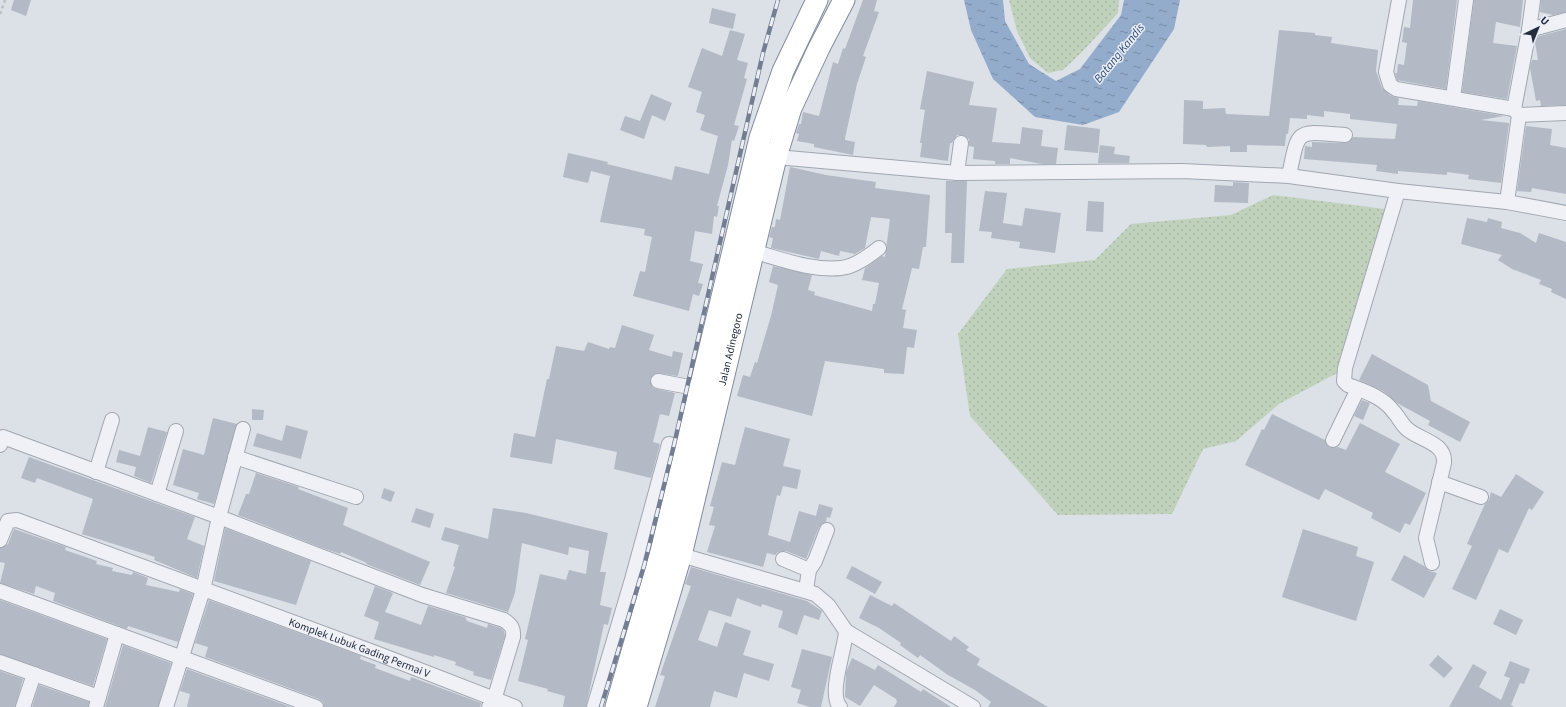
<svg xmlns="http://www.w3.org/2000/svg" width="1566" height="707" font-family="'Source Sans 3',sans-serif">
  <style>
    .grass { fill: url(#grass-dots) }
    .water { fill: url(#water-ripples) }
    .building { fill: #b3b9c5 }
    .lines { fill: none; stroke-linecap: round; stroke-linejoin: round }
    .minor-casing { stroke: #a1a7b1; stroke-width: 16 }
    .highway-casing { stroke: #828c9f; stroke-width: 23 }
    .path { stroke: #babec6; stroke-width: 2.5; stroke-dasharray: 3 3; stroke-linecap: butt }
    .minor { stroke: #eff1f6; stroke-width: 14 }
    .highway { stroke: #fff; stroke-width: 21 }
    .rail-casing { stroke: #747e92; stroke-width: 4.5 }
    .rail { stroke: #ebeff5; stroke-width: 3; stroke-dasharray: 9; stroke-linecap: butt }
    .labels { text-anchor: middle; stroke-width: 3; stroke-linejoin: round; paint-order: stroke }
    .street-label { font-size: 11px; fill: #242d3f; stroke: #ebeff5 }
    .water-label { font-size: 12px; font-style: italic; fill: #2c4a76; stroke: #ebeff5 }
  </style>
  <defs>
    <pattern id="grass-dots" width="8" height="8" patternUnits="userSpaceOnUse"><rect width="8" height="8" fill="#c1d2bc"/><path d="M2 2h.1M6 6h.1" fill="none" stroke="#a6b5a3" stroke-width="1.8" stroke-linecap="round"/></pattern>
    <pattern id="water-ripples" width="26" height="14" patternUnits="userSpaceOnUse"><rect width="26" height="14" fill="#93accb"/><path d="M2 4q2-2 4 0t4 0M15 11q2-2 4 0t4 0" fill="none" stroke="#788ca6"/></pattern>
  </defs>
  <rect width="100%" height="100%" fill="#dce0e7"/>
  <g class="grass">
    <polygon points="1009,0 1119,0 1118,13 1082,52 1063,70 1048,73 1030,58 1017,31"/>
    <polygon points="1273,195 1393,210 1339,372 1279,404 1236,441 1203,449 1172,514 1058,515 970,416 958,334 1007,269 1095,260 1131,224 1231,215"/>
  </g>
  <polygon class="water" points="964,0 1003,0 1005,21 1029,64 1056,81 1080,69 1121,15 1124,0 1180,0 1174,29 1119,112 1083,125 1035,117 993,79 971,30"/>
  <g class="building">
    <polygon points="14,0 31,0 26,16 11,10"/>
    <polygon points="863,0 877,0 874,11 879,12 863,56 866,57 857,84 845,138 845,140 855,142 853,155 814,147 814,144 797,141 799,134 796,133 799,124 801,124 803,112 819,116 833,62 838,64 843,48 845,49"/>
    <polygon points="1413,0 1457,0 1446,89 1397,80 1395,73 1397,73 1398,64 1404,65 1407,43 1402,42 1404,27 1410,28"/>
    <polygon points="1474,0 1523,0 1520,27 1496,22 1493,43 1517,46 1507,99 1462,92"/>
    <polygon points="1541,0 1566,0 1566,12 1553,15 1540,12"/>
    <polygon points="712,8 736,14 733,29 709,23"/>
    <polygon points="1566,29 1566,105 1541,106 1540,100 1536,101 1530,68 1532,60 1538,60 1535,42 1536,37"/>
    <polygon points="730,30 745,34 737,60 748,63 744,78 747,79 734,125 739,126 734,141 732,140 728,165 717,206 719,206 717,217 714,216 712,234 695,231 690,261 703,264 698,283 703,284 699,296 693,294 689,311 633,296 640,271 645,272 652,237 644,235 645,229 600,222 610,176 591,171 588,183 563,177 568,153 608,162 607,164 672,180 675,166 709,174 718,136 700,130 705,115 696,112 702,92 688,87 702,48 722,56"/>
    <polygon points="1279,30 1315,33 1315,35 1332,37 1331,43 1378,50 1376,71 1382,88 1391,96 1399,98 1398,105 1417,106 1418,101 1504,116 1481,120 1509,123 1501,183 1468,179 1469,175 1447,172 1447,175 1398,171 1398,174 1376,171 1377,165 1304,159 1305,146 1312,147 1312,142 1345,143 1349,142 1353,137 1395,139 1397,124 1350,119 1350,114 1324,111 1324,117 1307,115 1307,119 1290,118 1288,134 1286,134 1285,146 1247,145 1247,152 1230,152 1230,146 1207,147 1206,145 1183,144 1184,100 1203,101 1203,109 1225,108 1226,114 1269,116"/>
    <polygon points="927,71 974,82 969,105 997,108 992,142 1020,144 1022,127 1043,130 1041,146 1058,148 1056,164 1042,164 1010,158 1010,164 995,164 995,161 973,159 974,147 969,146 969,139 962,135 957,135 952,143 950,143 948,161 920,157 922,143 920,143 925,110 920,109"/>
    <polygon points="651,94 672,103 665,121 652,115 644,139 620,130 625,116 640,121"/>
    <polygon points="1067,125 1100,129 1098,153 1064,150"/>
    <polygon points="1526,126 1552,129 1550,145 1566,148 1566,194 1532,188 1531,192 1517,191"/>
    <polygon points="1100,145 1115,147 1114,154 1130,156 1129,163 1098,163"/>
    <polygon points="790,167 826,175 876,182 875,188 930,195 926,247 923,247 919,269 912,268 902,309 906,310 903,328 917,330 914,348 907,347 904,374 884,373 884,369 825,361 812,416 737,396 743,375 750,377 755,362 757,363 771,316 778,285 769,282 773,266 812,275 808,290 815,292 814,295 872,311 873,304 875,304 879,283 862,280 865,268 882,256 885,257 890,219 871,217 865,248 855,254 840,251 839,256 821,251 819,259 771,248 773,238 769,237 772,227 775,227 776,219 780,220"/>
    <polygon points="946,181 967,181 964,263 951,263 952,233 945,233"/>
    <polygon points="1233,182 1249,183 1248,203 1214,202 1215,185 1233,186"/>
    <polygon points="985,191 1007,193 1003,223 1022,226 1025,208 1061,213 1055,253 1019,248 1020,242 991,238 992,232 979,231"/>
    <polygon points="1088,201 1104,202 1103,232 1086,231"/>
    <polygon points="1467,218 1487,222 1488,218 1502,222 1501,228 1520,233 1536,243 1539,233 1566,242 1566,299 1551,292 1552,289 1539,284 1541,280 1512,269 1498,260 1502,255 1461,244"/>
    <polygon points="622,325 654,335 649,350 672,357 673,351 683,353 678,376 656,373 650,379 653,388 675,393 669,416 660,414 653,442 660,444 651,478 614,469 617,452 556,439 552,464 510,457 514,433 535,437 547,379 549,379 556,346 584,351 588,342 609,349 610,347 615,348"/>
    <polygon points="1372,354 1428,385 1431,401 1470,422 1460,442 1428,425 1430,421 1397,403 1383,391 1359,380"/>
    <polygon points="1362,400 1370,403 1363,420 1354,416"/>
    <polygon points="252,409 264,410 263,420 252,420"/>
    <polygon points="1272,414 1325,440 1330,448 1338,447 1346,450 1360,423 1400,444 1385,472 1426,493 1410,525 1405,523 1400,533 1371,518 1373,513 1325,489 1319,500 1245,465 1262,429 1264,430"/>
    <polygon points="213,418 237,424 214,504 197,499 199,493 173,485 183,449 204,455"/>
    <polygon points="286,425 308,431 301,459 253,446 257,433 282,441"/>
    <polygon points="148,427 167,432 151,483 134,476 136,467 116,462 119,450 140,456"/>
    <polygon points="745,427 790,439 783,466 801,470 797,489 783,486 780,496 777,495 768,535 790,542 799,511 816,516 819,504 833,508 830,518 827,517 826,522 819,527 806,559 786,551 778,552 775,555 767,553 763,567 707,552 715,526 709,525 714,507 710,506 722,462 735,465"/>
    <polygon points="29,457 195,517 187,539 204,546 197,578 154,560 155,557 82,534 93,499 37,478 35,483 21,478"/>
    <polygon points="256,473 299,487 298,489 348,508 343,525 430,562 420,585 366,564 367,563 341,552 340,554 317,546 238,515 246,494 249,494"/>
    <polygon points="1516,474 1544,492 1532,510 1529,508 1508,553 1499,549 1476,600 1452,589 1472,546 1467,544 1485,504 1489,500 1491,492 1501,497"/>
    <polygon points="384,488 395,492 391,502 381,498"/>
    <polygon points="416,508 434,514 430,528 411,522"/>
    <polygon points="493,508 526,513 608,533 600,572 606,572 600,605 612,608 608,625 604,624 586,707 563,707 565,696 547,691 548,689 518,681 528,640 525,639 540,574 566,580 569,570 586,574 589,551 569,547 568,555 522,543 515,593 508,612 446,593 455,567 453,566 459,545 441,540 445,527 488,539"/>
    <polygon points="225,528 311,561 296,605 214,581"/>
    <polygon points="14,529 66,547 65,550 97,561 96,564 113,568 112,571 132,575 133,572 148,578 146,585 179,592 180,589 193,594 178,642 128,626 127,629 53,601 55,593 36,586 34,594 0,583 5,563 0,562 0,548 8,544"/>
    <polygon points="1303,529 1358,547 1356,556 1374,562 1356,621 1282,597"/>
    <polygon points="1404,555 1424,566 1429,571 1437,573 1424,598 1391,580"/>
    <polygon points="852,566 882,582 875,594 846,578"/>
    <polygon points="691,567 807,601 822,611 819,620 804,615 797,635 778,627 783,611 762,604 761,607 737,598 731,617 709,610 698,640 717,647 725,622 751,631 743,655 774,664 769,681 744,673 737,698 714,691 710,707 655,707 665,676 660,675 691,586 685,584"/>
    <polygon points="375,586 393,593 385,612 421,625 428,606 465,617 467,621 487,628 488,624 501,628 504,631 505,636 491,680 473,675 474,672 455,665 456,662 434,655 434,657 374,639 379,622 364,616"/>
    <polygon points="870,595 892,606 894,603 951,641 954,636 969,647 966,650 980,659 977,665 1048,707 988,707 991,702 975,690 948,675 920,655 918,658 900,645 901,643 879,628 859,618"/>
    <polygon points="0,600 107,639 93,686 0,654"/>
    <polygon points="209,600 361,656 360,659 376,665 375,668 410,681 411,677 481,703 480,707 324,707 323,702 319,699 205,657 208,647 195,643"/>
    <polygon points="1500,609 1523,620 1516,635 1493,624"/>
    <polygon points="123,645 171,663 158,707 105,707"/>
    <polygon points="802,649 832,657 821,707 810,707 797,703 801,690 791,687"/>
    <polygon points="1438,655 1453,668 1444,678 1429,665"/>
    <polygon points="852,658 875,670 878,665 921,692 923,689 951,707 894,707 897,702 896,699 874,685 860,706 845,697 846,672"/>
    <polygon points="1510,661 1530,669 1524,684 1520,683 1511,705 1514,707 1449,707 1473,664 1487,672 1479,687 1501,700 1510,678 1504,676"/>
    <polygon points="187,669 291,707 187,707 190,694 180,691"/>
    <polygon points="0,671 23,679 15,707 0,707"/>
    <polygon points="39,685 89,702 88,707 32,707"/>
  </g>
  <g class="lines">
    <defs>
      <g id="minor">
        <polyline points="1399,0 1386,72 1390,85 1396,89 1514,109"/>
        <polyline points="1529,30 1566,20"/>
        <polyline points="1453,98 1466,0"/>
        <polyline points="1519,115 1566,113"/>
        <polyline points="776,157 957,173 1182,171 1289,176 1398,191 1507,202 1566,213"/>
        <polyline points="957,173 961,143"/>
        <path d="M1289,176C1299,126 1296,132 1345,135"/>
        <path d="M1398,191L1345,368L1344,381L1348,385C1364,391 1383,397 1393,411C1398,416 1401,423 1406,428C1418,440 1446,442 1444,463L1426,538L1432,563"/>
        <polyline points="1507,202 1519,115 1514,109 1529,30 1533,0"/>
        <path d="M752,251C781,259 811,271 841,268C854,267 869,256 879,248"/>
        <polyline points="658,381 700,389"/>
        <polyline points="1333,440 1358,389"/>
        <polyline points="0,445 3,437 219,517 243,429"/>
        <polyline points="235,457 356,497"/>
        <polyline points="96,472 112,420"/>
        <polyline points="1439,482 1481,497"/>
        <polyline points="157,494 176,431"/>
        <path id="s1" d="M0,540L8,521L17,520L376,653L515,707"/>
        <path d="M681,555L815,594L828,605L846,631C845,650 828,693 840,707"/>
        <polyline points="783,559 809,570 806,590"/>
        <polyline points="809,570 815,561 827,530"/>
        <polyline points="0,591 316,707"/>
        <polyline points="846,631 973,707"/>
        <polyline points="0,662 99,697"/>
        <polyline points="23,707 34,674"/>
        <polyline points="96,707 117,634"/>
        <path d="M166,707L203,590L219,517L422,595L504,620C511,625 514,628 513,637L494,700L489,707"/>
        <polyline points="594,707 631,583 669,444 685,448"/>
      </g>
      <g id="highway">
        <polyline points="616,707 661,552 760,138 783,71 817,0"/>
        <path id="s2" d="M636,707L681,555L776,157L791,108L819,48L844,0"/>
      </g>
    </defs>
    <use href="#minor" class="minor-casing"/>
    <use href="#highway" class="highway-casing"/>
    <polyline class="path" points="0,14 5,0"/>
    <use href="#minor" class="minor"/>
    <use href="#highway" class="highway"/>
    <defs>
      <polyline id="rail" points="601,707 644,566 674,445 763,53 778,0"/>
    </defs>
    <use href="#rail" class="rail-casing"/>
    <use href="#rail" class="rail"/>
  </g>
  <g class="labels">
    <g class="street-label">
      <text dy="4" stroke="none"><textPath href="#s2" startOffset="370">Jalan Adinegoro</textPath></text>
      <text dy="4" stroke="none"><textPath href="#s1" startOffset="395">Komplek Lubuk Gading Permai V</textPath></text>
    </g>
    <g class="water-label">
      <text transform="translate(1119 53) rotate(-51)" y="4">Batang Kandis</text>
    </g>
  </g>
  <g transform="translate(1538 28) rotate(43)" stroke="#ebeff5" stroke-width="3" paint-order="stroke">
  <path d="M0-3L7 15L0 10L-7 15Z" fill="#242d3f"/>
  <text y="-6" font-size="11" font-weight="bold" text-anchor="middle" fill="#242d3f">U</text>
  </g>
</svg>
